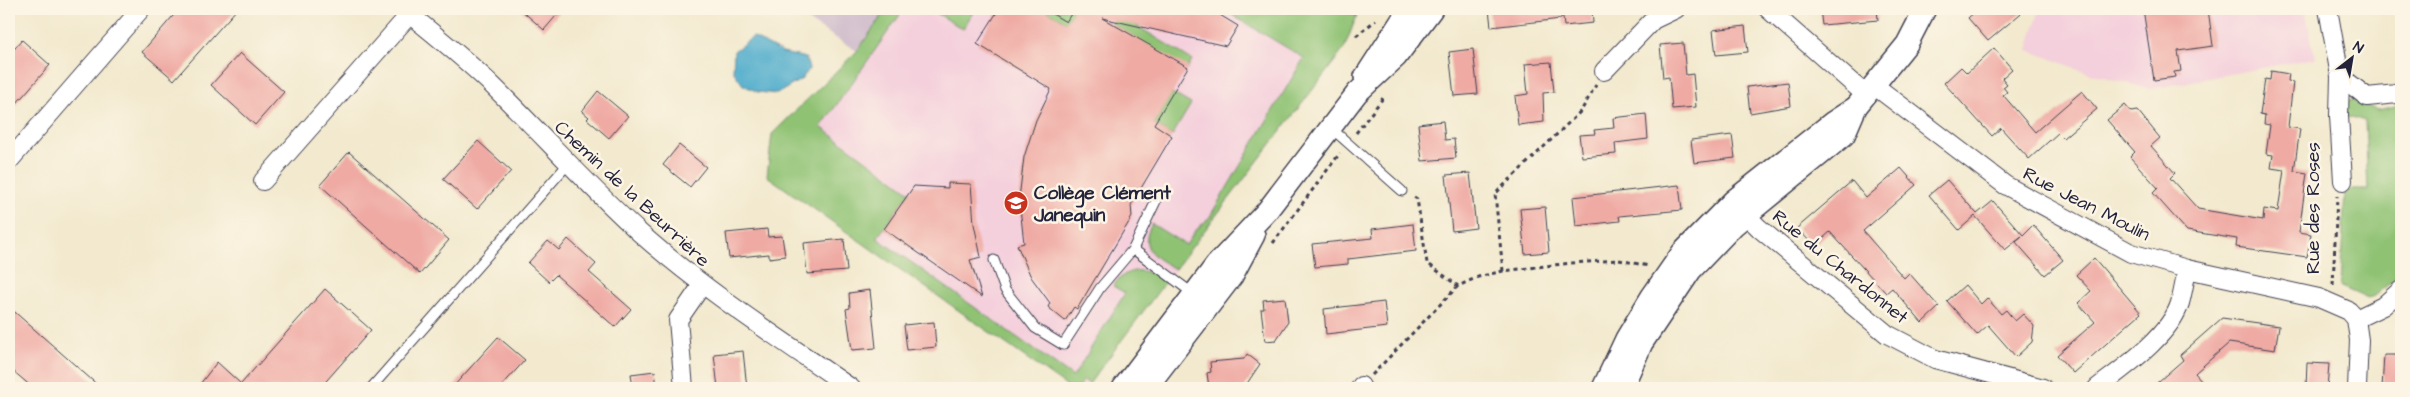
<svg xmlns="http://www.w3.org/2000/svg" width="2410" height="397" font-family="'Architects Daughter',sans-serif">
  <style>
    .built { fill: #f4cfdc }
    .industrial { fill: #d0bdcc }
    .green { fill: #8fc273; stroke: #587257 }
    .water { fill: #4daccc; stroke: #386784 }
    .building { fill: #efaaa4 }
    .lines { fill: none; stroke-linecap: round; stroke-linejoin: round }
    .service-casing { stroke: #414051; stroke-width: 11 }
    .minor-casing { stroke: #414051; stroke-width: 20 }
    .tertiary-casing { stroke: #414051; stroke-width: 24 }
    .path { stroke: #414051; stroke-width: 3; stroke-dasharray: 4 4; stroke-linecap: butt }
    .service { stroke: #fff; stroke-width: 9 }
    .minor { stroke: #fff; stroke-width: 18 }
    .tertiary { stroke: #fff; stroke-width: 21 }
    .labels { text-anchor: middle; stroke-width: 5; stroke-linejoin: round; paint-order: stroke }
    .poi-label { font-size: 19px; font-weight: bold; fill: #22223b; stroke: #fcf5e5; text-anchor: start }
    .street-label { font-size: 19px; fill: #22223b; stroke: #fcf5e5 }
  </style>
  <rect width="100%" height="100%" fill="#fcf5e5"/>
  <filter id="ink" filterUnits="userSpaceOnUse"><feTurbulence type="fractalNoise" baseFrequency=".02" numOctaves="2"/><feDisplacementMap in="SourceGraphic" scale="10" xChannelSelector="R" yChannelSelector="G"/><feConvolveMatrix kernelMatrix="1 2 1 2 8 2 1 2 1" color-interpolation-filters="sRGB"/></filter>
  <filter id="wash" filterUnits="userSpaceOnUse"><feTurbulence type="fractalNoise" baseFrequency=".0096" numOctaves="4" result="noise"/><feDisplacementMap in="SourceGraphic" scale="20" xChannelSelector="R" yChannelSelector="G"/><feGaussianBlur stdDeviation="1.12" result="paint"/><feColorMatrix in="noise" values="0 0 0 0 0 0 0 0 0 0 0 0 0 0 0 0 0 1.4 0 .05"/><feComposite in="paint" operator="in"/></filter>
  <g filter="url(#wash)">
    <rect width="100%" height="100%" fill="#f2e9ce"/>
    <g class="built">
      <polygon points="887,9 1329,9 1357,15 1344,49 1085,388 1069,388 767,176 772,134 857,51"/>
      <polygon points="2040,9 2305,9 2315,58 2150,89 2089,73 2028,50"/>
    </g>
    <polygon class="industrial" points="789,9 887,9 857,51"/>
    <g class="green">
      <path d="M887,9H904L821,127L910,192L877,238L1073,377L1125,293L1113,286C1129,264 1146,269 1166,281L1089,384L1084,380L1078,388H1069L767,176L772,134L857,51Z"/>
      <polygon points="930,9 975,9 963,29"/>
      <polygon points="1044,9 1074,9 1066,22"/>
      <path d="M1222,9H1329L1357,15L1344,49L1175,269C1156,258 1137,249 1152,224L1186,245L1195,231L1209,218L1304,58Z"/>
      <polygon points="1118,14 1192,60 1187,69 1112,24"/>
      <polygon points="1172,93 1191,104 1172,136 1154,124"/>
      <polygon points="2352,99 2377,110 2401,105 2401,273 2375,296 2367,298 2340,286 2345,190 2368,190 2365,121 2345,115 2346,102"/>
    </g>
    <polygon class="water" points="753,37 783,53 806,58 809,69 802,79 777,94 758,92 743,85 733,71 734,51"/>
    <g id="blocks">
      <g class="building">
        <polygon points="179,9 237,9 174,80 142,52"/>
        <polygon points="520,9 562,9 544,30"/>
        <polygon points="999,9 1044,9 1066,22 1074,9 1210,9 1238,26 1226,46 1102,18 1188,67 1154,124 1172,136 1131,205 1132,217 1077,309 1074,307 1065,321 1048,307 1050,303 1031,277 1017,245 1024,243 1019,199 1024,157 1036,120 1051,89 977,44"/>
        <polygon points="1489,9 1561,9 1561,19 1491,27"/>
        <polygon points="1562,9 1592,9 1593,23 1564,26"/>
        <polygon points="1820,9 1877,9 1878,20 1822,25"/>
        <polygon points="1978,9 2026,9 1988,41 1968,18"/>
        <polygon points="2143,9 2208,9 2213,46 2178,51 2181,71 2174,72 2175,77 2154,80"/>
        <polygon points="1745,26 1748,52 1716,55 1713,30"/>
        <polygon points="22,40 50,65 9,112 9,55"/>
        <polygon points="1683,43 1686,75 1693,74 1696,107 1672,109 1669,77 1663,78 1660,45"/>
        <polygon points="1994,48 2012,69 2002,78 2007,84 2003,87 2007,92 2003,95 2035,132 2082,91 2097,109 2063,138 2058,133 2029,159 2001,128 1992,136 1944,83 1961,67 1967,73"/>
        <polygon points="1473,49 1478,94 1454,96 1449,52"/>
        <polygon points="240,53 284,92 255,125 211,85"/>
        <polygon points="1551,62 1554,92 1543,93 1544,122 1518,125 1515,96 1528,94 1525,64"/>
        <polygon points="2271,71 2289,74 2288,81 2293,82 2288,127 2300,129 2294,171 2307,173 2299,232 2311,234 2307,257 2236,247 2237,239 2187,231 2153,193 2158,188 2130,157 2135,152 2107,120 2125,105 2131,112 2138,111 2160,138 2151,146 2175,173 2170,178 2198,209 2263,220 2264,209 2278,211 2284,170 2271,168 2273,155 2266,154 2270,125 2264,124 2265,115 2260,114 2265,79 2270,80"/>
        <polygon points="1788,82 1791,106 1750,113 1747,87"/>
        <polygon points="598,91 628,116 609,138 587,119 589,117 582,111"/>
        <polygon points="1646,114 1648,139 1615,143 1616,154 1582,157 1579,135 1595,134 1594,130 1614,128 1613,118"/>
        <polygon points="1443,121 1445,140 1454,139 1456,158 1422,161 1418,124"/>
        <polygon points="1732,135 1735,158 1694,163 1691,140"/>
        <polygon points="478,141 511,171 477,209 443,179"/>
        <polygon points="679,145 706,167 690,187 663,165"/>
        <polygon points="349,152 449,240 420,274 320,185"/>
        <polygon points="1901,168 1916,185 1863,231 1904,278 1909,273 1939,307 1922,323 1892,288 1886,293 1830,232 1814,246 1797,228 1852,181 1866,198"/>
        <polygon points="1470,173 1476,228 1452,231 1446,175"/>
        <polygon points="1947,180 1977,214 1993,201 2023,235 2033,225 2063,260 2045,275 2015,241 2022,236 2005,250 1975,216 1959,230 1929,195"/>
        <polygon points="948,183 971,184 974,224 981,257 970,260 982,297 884,229 914,186 948,188"/>
        <polygon points="1679,185 1682,210 1619,216 1620,221 1576,226 1573,197"/>
        <polygon points="1545,207 1549,252 1525,254 1520,209"/>
        <polygon points="1413,224 1416,251 1348,259 1348,264 1315,267 1312,244 1373,238 1372,229"/>
        <polygon points="767,229 768,237 782,236 785,256 769,258 769,254 729,258 726,233"/>
        <polygon points="568,239 596,264 589,272 631,309 615,327 556,275 549,282 528,263 548,241 559,250"/>
        <polygon points="844,239 847,271 807,274 804,243"/>
        <polygon points="2094,258 2141,313 2073,373 2057,355 2095,322 2078,303 2091,291 2076,275"/>
        <polygon points="1965,285 1981,304 1987,298 2001,314 2006,310 2015,321 2023,314 2034,326 2032,342 2016,357 1988,325 1977,335 1947,301"/>
        <polygon points="325,289 371,330 320,388 197,388 217,362 241,384"/>
        <polygon points="870,290 876,348 852,350 846,309 850,308 849,293"/>
        <polygon points="1285,298 1288,322 1276,340 1265,341 1261,309 1264,309 1263,300"/>
        <polygon points="1384,302 1387,327 1326,334 1324,309"/>
        <polygon points="9,307 101,388 33,388 12,370 9,367"/>
        <polygon points="2222,318 2279,326 2275,350 2229,343 2195,373 2208,388 2151,388 2183,360 2180,355"/>
        <polygon points="934,322 936,347 907,350 904,325"/>
        <polygon points="498,337 525,360 500,388 452,388"/>
        <polygon points="743,351 747,388 718,388 714,354"/>
        <polygon points="1247,354 1260,364 1244,388 1209,388 1207,373 1211,372 1210,362 1244,359"/>
        <polygon points="2384,355 2401,355 2401,388 2382,388"/>
        <polygon points="2307,363 2329,364 2327,388 2306,388"/>
        <polygon points="655,371 657,388 633,388 631,374"/>
      </g>
    </g>
  </g>
  <g filter="url(#ink)">
    <use href="#blocks" fill-opacity="0" stroke="#414051" stroke-width="1"/>
    <g class="lines">
      <defs>
        <g id="service">
          <polyline points="1331,128 1402,191"/>
          <polyline points="1133,249 1195,295"/>
          <polyline points="994,260 1005,290 1035,328 1063,345 1100,288 1133,249 1156,201"/>
          <polyline points="371,388 568,164"/>
        </g>
        <g id="minor">
          <path d="M403,9C433,33 464,58 492,85C542,134 588,186 640,233C705,291 779,338 851,388"/>
          <polyline points="1768,9 1867,96"/>
          <polyline points="2328,9 2340,76 2339,116 2343,181"/>
          <polyline points="1604,71 1653,20 1676,9"/>
          <polyline points="2340,76 2367,97 2397,94 2401,90"/>
          <polyline points="1875,86 2005,185 2131,253 2187,269 2319,298 2349,311 2356,319 2359,340 2357,388"/>
          <polyline points="9,161 141,9"/>
          <polyline points="263,181 410,14"/>
          <polyline points="1736,205 1759,228 1887,334 1935,359 2043,388"/>
          <polyline points="2356,319 2383,306 2401,290"/>
          <polyline points="684,388 678,320 702,285"/>
          <polyline points="1360,388 1361,386"/>
          <path d="M2097,388C2123,368 2170,336 2180,303C2183,292 2185,280 2187,269"/>
        </g>
        <g id="tertiary">
          <polyline points="1365,77 1409,9"/>
          <polyline points="1123,388 1216,265 1267,211 1357,93 1396,57 1432,9"/>
          <polyline points="1146,388 1232,276 1254,235"/>
          <polyline points="1603,388 1626,339 1652,296 1682,253 1733,201 1833,122 1856,107 1907,44 1925,9"/>
          <polyline points="1622,388 1642,343 1691,270 1734,225 1844,135 1856,107"/>
        </g>
      </defs>
      <use href="#service" class="service-casing"/>
      <use href="#minor" class="minor-casing"/>
      <use href="#tertiary" class="tertiary-casing"/>
      <g class="path">
        <polyline points="1356,36 1376,20"/>
        <polyline points="1356,133 1383,98"/>
        <polyline points="1414,197 1417,199 1427,263 1458,286"/>
        <polyline points="1273,243 1340,153"/>
        <polyline points="1503,271 1495,194 1581,111 1596,85"/>
        <polyline points="2333,285 2337,196"/>
        <polyline points="1372,375 1458,286 1478,277 1503,271 1571,263 1619,260 1649,266"/>
      </g>
      <use href="#service" class="service"/>
      <use href="#minor" class="minor"/>
      <use href="#tertiary" class="tertiary"/>
    </g>
  </g>
  <defs>
    <symbol id="school-disc" viewBox="-11 -11 22 22"><circle r="9.5" fill="#c8321e" stroke="#fcf5e5"/><path d="M0-5L7-2L0 1L-7-2ZM-4 1L0 2.5L4 1V4Q0 6-4 4Z" fill="#fff"/></symbol>
  </defs>
  <g fill-rule="evenodd">
    <use href="#school-disc" x="1002" y="189" width="28" height="28"/>
  </g>
  <g class="labels">
    <g class="poi-label">
      <text x="1034" y="199">Collège Clément<tspan x="1034" dy="22">Janequin</tspan></text>
    </g>
    <g class="street-label">
      <text transform="translate(633 193) rotate(43)" y="7">Chemin de la Beurrière</text>
      <text transform="translate(2087 203) rotate(27)" y="7">Rue Jean Moulin</text>
      <text transform="translate(2312 208) rotate(-90)" y="7">Rue des Roses</text>
      <text transform="translate(1841 266) rotate(39)" y="7">Rue du Chardonnet</text>
    </g>
  </g>
  <rect width="2410" height="397" fill="none" stroke="#fcf5e5" stroke-width="30"/>
  <g transform="translate(2352 58) rotate(31)" stroke="#fcf5e5" stroke-width="4" paint-order="stroke">
  <path d="M0-4L9 19L0 12L-9 19Z" fill="#22223b"/>
  <text y="-8" font-size="14" font-weight="bold" text-anchor="middle" fill="#22223b">N</text>
  </g>
</svg>
